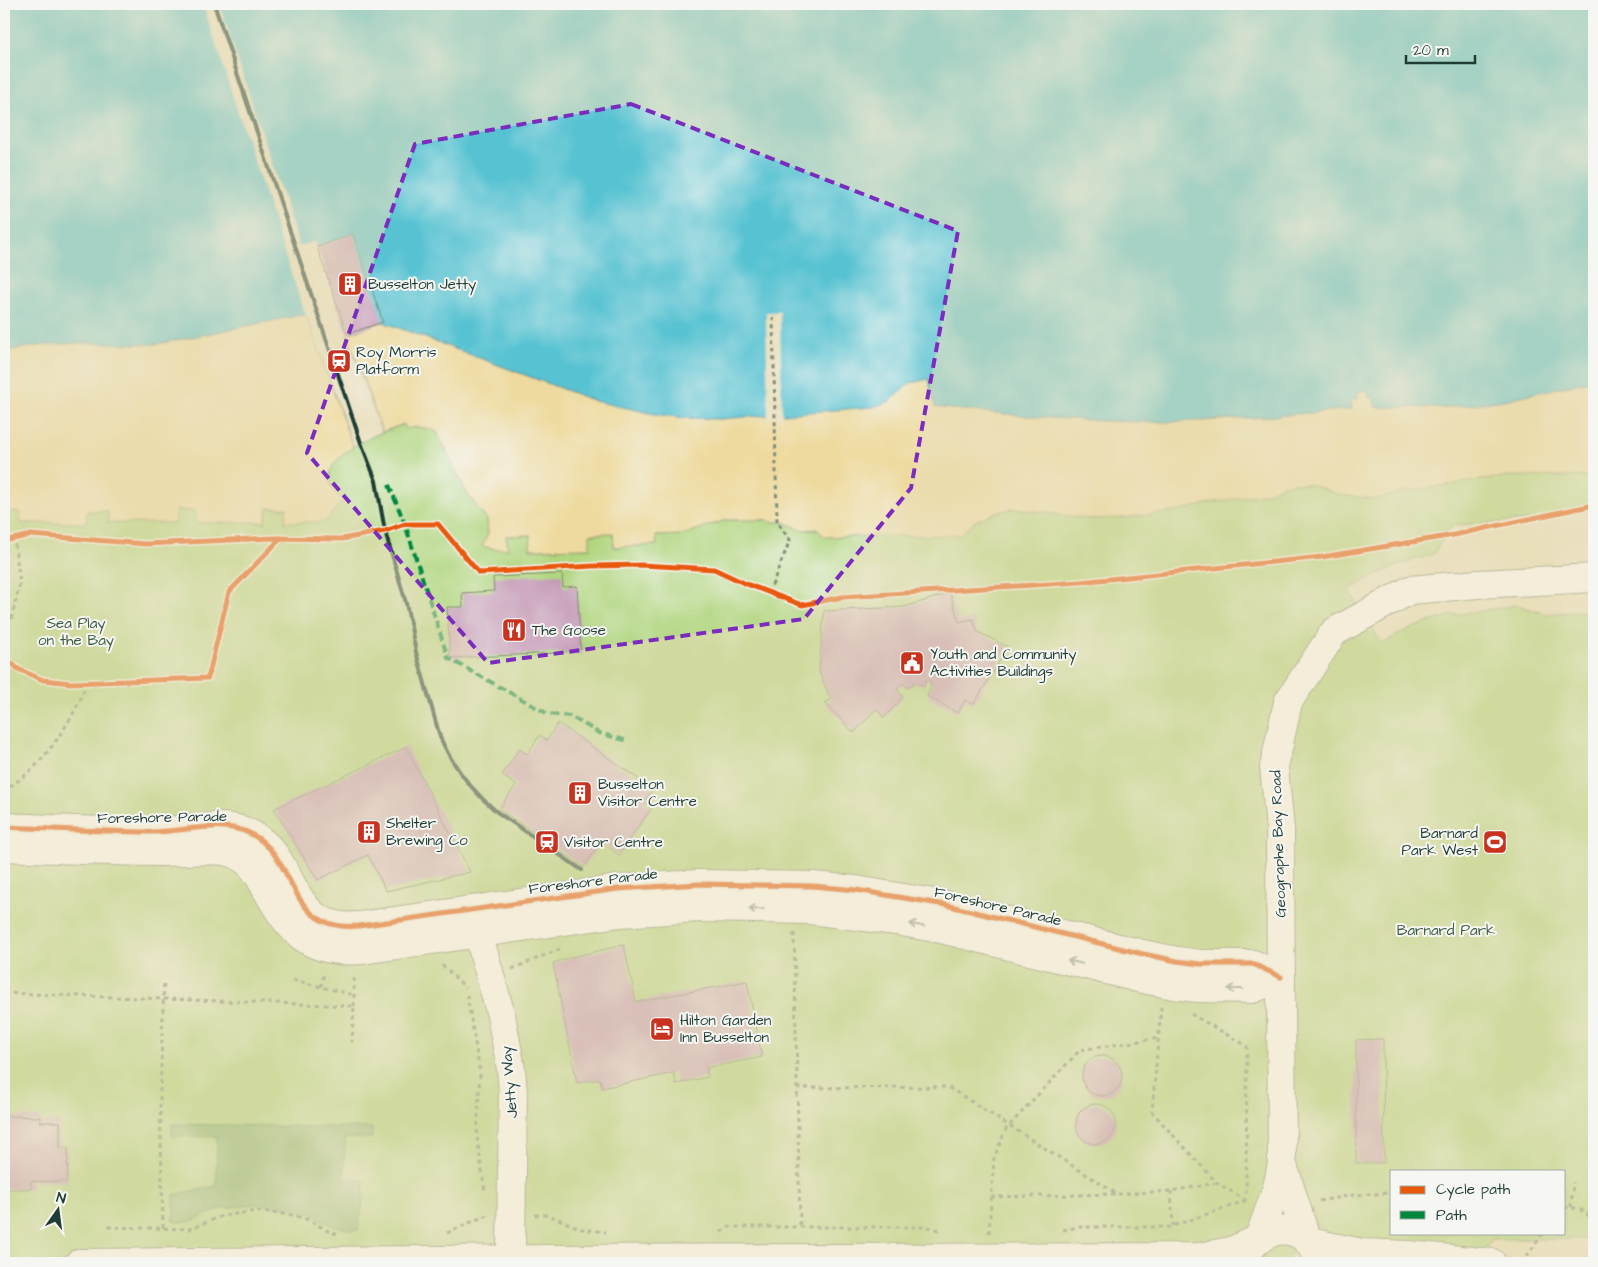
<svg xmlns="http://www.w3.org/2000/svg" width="1598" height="1267" font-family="'Architects Daughter',sans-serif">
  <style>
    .green { fill: #b1d67f; stroke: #688a5a; fill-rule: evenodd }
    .forest { fill: #8cb76e; stroke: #567a51 }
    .sand { fill: #eeda9e; stroke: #868c69 }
    .water { fill: #57c2d2; stroke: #3b8083 }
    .pier { fill: #e9deba }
    .building { fill: #c49ab6 }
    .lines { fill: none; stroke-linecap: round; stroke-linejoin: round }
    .minor-casing { stroke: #848e77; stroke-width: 30 }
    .path { stroke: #848e77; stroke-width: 3; stroke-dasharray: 4 4; stroke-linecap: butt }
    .minor { stroke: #fff; stroke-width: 28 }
    .rail { stroke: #1f3d34; stroke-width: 4 }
    .quiet { stroke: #00873e; stroke-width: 4; stroke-dasharray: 8 4; stroke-linecap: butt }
    .cycleway-casing { stroke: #f6f6f2; stroke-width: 8 }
    .cycleway { stroke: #e8590c; stroke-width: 5 }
    .oneway { stroke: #8f9e9a }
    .marked { fill: none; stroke: #7b2cbf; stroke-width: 4; stroke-dasharray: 10 6; stroke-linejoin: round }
    .labels { text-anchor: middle; stroke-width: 4; stroke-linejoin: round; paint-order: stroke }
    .poi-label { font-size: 15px; fill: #1f3d34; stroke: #f6f6f2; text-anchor: start }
    .park-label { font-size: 15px; fill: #3c5c43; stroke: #f6f6f2 }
    .street-label { font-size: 15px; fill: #1f3d34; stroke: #f6f6f2 }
  </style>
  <rect width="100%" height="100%" fill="#f6f6f2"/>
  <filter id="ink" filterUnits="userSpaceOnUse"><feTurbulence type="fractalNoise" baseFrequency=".02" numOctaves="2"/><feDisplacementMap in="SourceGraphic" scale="10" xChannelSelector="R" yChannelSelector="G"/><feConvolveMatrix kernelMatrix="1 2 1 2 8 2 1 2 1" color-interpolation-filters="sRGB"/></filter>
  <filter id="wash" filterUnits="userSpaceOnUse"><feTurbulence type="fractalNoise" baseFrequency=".0096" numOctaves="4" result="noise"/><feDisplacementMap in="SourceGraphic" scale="20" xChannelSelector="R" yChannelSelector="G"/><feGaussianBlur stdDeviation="1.12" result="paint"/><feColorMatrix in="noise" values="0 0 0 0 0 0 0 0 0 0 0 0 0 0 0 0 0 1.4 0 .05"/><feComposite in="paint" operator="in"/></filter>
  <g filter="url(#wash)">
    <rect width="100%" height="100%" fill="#e9deba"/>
    <path class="green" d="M405,424L406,428C418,426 426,427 437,432L467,494L487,520L488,534L506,536L532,535L530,549L589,548V534L613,533L614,547L656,545V536L682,535L726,520H768L770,522H784L802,530L960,535L973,522L997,512L1016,508L1089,519L1124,518L1180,511L1210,503L1266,493L1283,485L1292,483L1310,484L1340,495L1376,499L1403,492L1480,480L1517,476L1567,477L1594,475V509L1531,520L1454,525L1446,533L1434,554C1404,563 1376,573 1349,590L1382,644L1403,632L1426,623L1449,616L1517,605L1546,614L1594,610V1239H1491L1486,1249L1381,1250L1327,1233L1318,1225L1283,1263H4V512H20L21,523H86V511H108V523L175,522V510H196V522H265L268,508H288L285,522L336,494C330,485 327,475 333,464C342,447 386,430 405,424ZM1392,1171H1564V1233H1392Z"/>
    <polygon class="forest" points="172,1124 372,1128 372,1138 345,1138 344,1179 364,1180 363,1201 358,1230 350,1230 331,1225 312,1214 293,1208 256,1204 220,1209 189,1222 174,1222 174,1195 216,1186 217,1137 172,1136"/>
    <g class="sand">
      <path d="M301,315H306L353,447C331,462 318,480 343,500L325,522H285L287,508H268L265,522L196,523V511L175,510V523H108V511H87L86,523H21L20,512H4V351L36,346L78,343L157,344Z"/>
      <path d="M383,322L595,401L655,414L685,418L721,419L897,396L910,383L929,379L935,407C1010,415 1083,422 1158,422C1223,422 1287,415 1352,409L1351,400L1358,391L1368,390L1374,398L1375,407L1445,408L1504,400L1594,380V475L1567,477L1517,476L1480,480L1403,492L1376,499L1340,495L1310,484L1292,483L1283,485L1266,493L1210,503L1180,511L1124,518L1089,519L1016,508L997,512L973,522L960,535L825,537L817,529L802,530L784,522H770L768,520H726L682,535L656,536L657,545L614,547L613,533L590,534V548L530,549L531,535L506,536L508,549H495L482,546L488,534L487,520L467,494L437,432C426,427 418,426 406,429L404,424L382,432L347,334Z"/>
    </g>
    <path class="water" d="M4,4H1594V380L1504,400L1445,408L1375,407L1374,398H1369L1368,390L1358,391V399L1351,400L1352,409C1287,415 1223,421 1159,422C1083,422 1009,415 935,407L929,379L910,383L889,402L873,407L721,419L685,418L655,414L595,401L383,322L301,315L157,344L78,343L36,346L4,351Z"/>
    <g class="pier">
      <polygon points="203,4 219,4 299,247 315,241 317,247 353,234 383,322 377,324 307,318 284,252"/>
      <polygon points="766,312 780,312 782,417 768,418"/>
    </g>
    <g id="blocks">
      <g class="building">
        <polygon points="353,234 383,322 347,334 317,247"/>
        <polygon points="562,574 563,587 577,586 581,652 450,658 447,607 463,607 462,593 494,591 493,577"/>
        <polygon points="950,593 959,622 973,619 978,632 1008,647 974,704 965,700 958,713 927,696 932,683 926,679 924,686 915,683 907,688 903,683 897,689 903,697 884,718 876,709 854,733 825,703 831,700 819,672 824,611 904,607"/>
        <polygon points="558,723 653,789 644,802 652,807 619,855 601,842 584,867 499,809 516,785 502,775 519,749 527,754 540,735 547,740"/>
        <polygon points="406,747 470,872 386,891 368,855 318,880 274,809"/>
        <polygon points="624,945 636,1002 747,981 762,1057 706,1068 708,1077 676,1084 674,1073 602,1088 600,1079 577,1083 553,963 576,956"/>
        <polygon points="1383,1039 1384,1163 1356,1163 1356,1040"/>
        <circle cx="1102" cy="1076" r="20"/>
        <circle cx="1096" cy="1124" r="20"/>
        <polygon points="4,1116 40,1117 40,1122 60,1122 60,1148 68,1148 67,1182 31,1181 31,1189 4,1189"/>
      </g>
    </g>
  </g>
  <g filter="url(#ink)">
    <use href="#blocks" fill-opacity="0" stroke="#848e77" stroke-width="1"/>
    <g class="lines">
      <defs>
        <g id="minor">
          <path d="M4,827C53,829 103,832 153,832C183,832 223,819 251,834C300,859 285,933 359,926L618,889L699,884L813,886L856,890L946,905L1143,954L1177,961L1200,964H1253L1281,977"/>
          <path d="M4,847C57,849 110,852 164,852C183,852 215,847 232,853C249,859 257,872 265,887C289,931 308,955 362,950L620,913L699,908L811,910L896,921L941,929L1138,978L1174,985L1198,988L1253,989L1281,977"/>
          <polyline points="477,914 482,947 501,1015 511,1069 513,1092 511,1249 508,1263"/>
          <polyline points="1283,1165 1307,1241"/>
          <polyline points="1259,1238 1277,1188 1282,1163 1280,829 1274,767 1288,702 1334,632 1410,590 1478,584 1594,578"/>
          <polyline points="1309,1242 1362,1253 1408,1255 1492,1263"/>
          <path d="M1251,1248C1270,1223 1306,1224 1316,1257"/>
          <polyline points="79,1263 548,1259 1199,1257 1231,1251 1256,1240"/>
        </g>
      </defs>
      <use href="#minor" class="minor-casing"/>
      <g class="path">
        <polyline points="769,593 790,540 777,522 773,316"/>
        <polyline points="4,633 11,621 20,583 14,539"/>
        <path d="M4,792C11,785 20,780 28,773C48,756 81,708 86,682"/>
        <polyline points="794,933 800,1227"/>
        <polyline points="442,965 466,988"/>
        <polyline points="512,969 560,949"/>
        <polyline points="293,980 354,995"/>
        <polyline points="321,987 324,973"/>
        <polyline points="4,993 354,1006 352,1042"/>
        <polyline points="467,995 480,1073 477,1136 485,1192"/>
        <polyline points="354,1006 354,974"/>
        <polyline points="1161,1007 1152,1112 1217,1183 1247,1201"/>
        <polyline points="1191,1014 1247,1046 1246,1195"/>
        <polyline points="797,1088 948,1087 1117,1194 1171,1191 1217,1183"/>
        <polyline points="1171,1191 1173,1226"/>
        <polyline points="991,1197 1117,1194"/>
        <polyline points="1319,1201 1353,1195 1392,1193"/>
        <polyline points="1571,1207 1573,1182"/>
        <path d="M1564,1208C1578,1206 1587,1211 1594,1223"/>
        <polyline points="535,1215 548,1215 582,1229 606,1232"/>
        <polyline points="108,1227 190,1229 222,1216 256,1211 292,1215 309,1220 328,1231 337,1234"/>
        <polyline points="163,1228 160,1094 164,981"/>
        <polyline points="1063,1230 1078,1227 1170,1227 1245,1201"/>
        <polyline points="721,1232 729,1227 928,1227 943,1231"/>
        <polyline points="447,1233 487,1215"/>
        <polyline points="989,1233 994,1158 1006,1129 1080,1050 1159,1038"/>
        <polyline points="1522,1263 1543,1233"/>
      </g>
      <use href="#minor" class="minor"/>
      <path class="rail" d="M214,4L360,440L376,481L385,531L406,603L416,652L440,737C453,767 472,791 497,812L582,870"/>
      <polyline class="quiet" points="389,485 405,524 448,658 548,714 570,716 599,733 628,741"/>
      <defs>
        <g id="cycleway">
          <polyline points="4,541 31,535 145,544 274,538 342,539 385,531 405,524 438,524 479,573 593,566 642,565 714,569 744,583 802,605 842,597 1080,582 1322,557 1454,535 1594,505"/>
          <polyline points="4,656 18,669 43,680 71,683 208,678 229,592 281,538"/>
          <path d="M4,827C53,829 103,832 153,832C183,832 223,819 251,834C300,859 285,933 359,926L618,889L699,884L813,886L856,890L946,905L1143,954L1177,961L1200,964H1253L1281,977"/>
        </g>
      </defs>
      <use href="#cycleway" class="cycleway-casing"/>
      <use href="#cycleway" class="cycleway"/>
    </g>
    <defs><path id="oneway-shaft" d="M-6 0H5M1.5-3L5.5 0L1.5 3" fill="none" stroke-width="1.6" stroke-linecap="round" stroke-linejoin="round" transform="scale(1.25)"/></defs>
    <g class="oneway">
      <use href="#oneway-shaft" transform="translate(756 909) rotate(-179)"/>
      <use href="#oneway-shaft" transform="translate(917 925) rotate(-169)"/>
      <use href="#oneway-shaft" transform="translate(1075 962) rotate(-166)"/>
      <use href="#oneway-shaft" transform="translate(1235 989) rotate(-180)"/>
    </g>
  </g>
  <path d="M0 0H1598V1267H0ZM631,104L958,231L911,488L804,619L488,663L307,453L415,144Z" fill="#e9deba" fill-opacity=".55" fill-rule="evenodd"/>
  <path class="marked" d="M631,104L958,231L911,488L804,619L488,663L307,453L415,144Z"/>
  <defs>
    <symbol id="building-square" viewBox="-11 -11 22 22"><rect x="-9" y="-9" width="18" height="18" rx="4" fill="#c8321e" stroke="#f6f6f2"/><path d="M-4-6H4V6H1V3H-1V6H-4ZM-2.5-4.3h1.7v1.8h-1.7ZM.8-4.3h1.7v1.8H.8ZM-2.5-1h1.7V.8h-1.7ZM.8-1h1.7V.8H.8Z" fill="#fff"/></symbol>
    <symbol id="station-square" viewBox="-11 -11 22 22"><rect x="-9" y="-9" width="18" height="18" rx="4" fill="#c8321e" stroke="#f6f6f2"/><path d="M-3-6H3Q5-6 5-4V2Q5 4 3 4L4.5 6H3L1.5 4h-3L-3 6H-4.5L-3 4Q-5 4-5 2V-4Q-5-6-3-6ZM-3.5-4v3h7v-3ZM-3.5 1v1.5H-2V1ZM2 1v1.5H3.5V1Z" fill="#fff"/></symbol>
    <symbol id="restaurant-square" viewBox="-11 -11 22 22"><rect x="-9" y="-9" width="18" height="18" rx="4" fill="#c8321e" stroke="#f6f6f2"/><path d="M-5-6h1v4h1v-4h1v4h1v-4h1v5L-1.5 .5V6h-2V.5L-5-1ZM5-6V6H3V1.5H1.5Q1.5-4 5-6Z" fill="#fff"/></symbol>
    <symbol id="civic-square" viewBox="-11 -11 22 22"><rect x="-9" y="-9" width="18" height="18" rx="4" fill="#c8321e" stroke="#f6f6f2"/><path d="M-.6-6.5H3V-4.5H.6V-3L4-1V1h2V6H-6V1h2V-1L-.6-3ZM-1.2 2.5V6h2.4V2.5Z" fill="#fff"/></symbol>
    <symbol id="stadium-square" viewBox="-11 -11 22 22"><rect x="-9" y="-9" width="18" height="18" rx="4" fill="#c8321e" stroke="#f6f6f2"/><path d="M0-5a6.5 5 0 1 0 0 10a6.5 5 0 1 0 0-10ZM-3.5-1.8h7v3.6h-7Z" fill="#fff"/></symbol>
    <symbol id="hotel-square" viewBox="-11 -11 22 22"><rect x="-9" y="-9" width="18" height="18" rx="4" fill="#c8321e" stroke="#f6f6f2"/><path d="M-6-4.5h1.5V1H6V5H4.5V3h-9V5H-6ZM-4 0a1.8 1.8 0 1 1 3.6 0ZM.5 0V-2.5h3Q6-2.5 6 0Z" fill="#fff"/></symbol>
  </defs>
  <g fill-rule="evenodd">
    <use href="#building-square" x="336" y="270" width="28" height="28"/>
    <use href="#station-square" x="325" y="347" width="28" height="28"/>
    <use href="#restaurant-square" x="500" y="616" width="28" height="28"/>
    <use href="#civic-square" x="898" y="649" width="28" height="28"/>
    <use href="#building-square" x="566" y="779" width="28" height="28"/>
    <use href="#building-square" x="355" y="818" width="28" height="28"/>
    <use href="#station-square" x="533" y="828" width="28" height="28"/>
    <use href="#stadium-square" x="1481" y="828" width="28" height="28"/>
    <use href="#hotel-square" x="648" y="1015" width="28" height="28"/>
  </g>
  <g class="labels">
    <g class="poi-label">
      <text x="368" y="289">Busselton Jetty</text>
      <text x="356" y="357">Roy Morris<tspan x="356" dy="17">Platform</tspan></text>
      <text x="532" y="635">The Goose</text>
      <text x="930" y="659">Youth and Community<tspan x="930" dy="17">Activities Buildings</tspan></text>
      <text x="598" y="789">Busselton<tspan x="598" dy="17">Visitor Centre</tspan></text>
      <text x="386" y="828">Shelter<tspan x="386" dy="17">Brewing Co</tspan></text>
      <text x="1478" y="838" text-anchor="end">Barnard<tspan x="1478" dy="17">Park West</tspan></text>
      <text x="564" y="847">Visitor Centre</text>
      <text x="680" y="1025">Hilton Garden<tspan x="680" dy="17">Inn Busselton</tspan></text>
    </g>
    <g class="park-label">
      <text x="76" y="628">Sea Play<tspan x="76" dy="17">on the Bay</tspan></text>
      <text x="1446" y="935">Barnard Park</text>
    </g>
    <g class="street-label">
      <text transform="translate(162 817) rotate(-1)" y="5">Foreshore Parade</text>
      <text transform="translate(1278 844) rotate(-92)" y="5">Geographe Bay Road</text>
      <text transform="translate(593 881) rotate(-7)" y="5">Foreshore Parade</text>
      <text transform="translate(998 906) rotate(13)" y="5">Foreshore Parade</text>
      <text transform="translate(509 1082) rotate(-95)" y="5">Jetty Way</text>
    </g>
  </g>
  <rect width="1598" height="1267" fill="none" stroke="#f6f6f2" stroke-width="20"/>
  <rect x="1390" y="1170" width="175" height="65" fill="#f6f6f2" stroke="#a0aca6"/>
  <rect x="1400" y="1186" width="25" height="8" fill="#e8590c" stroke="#a0aca6"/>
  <text x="1436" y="1194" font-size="15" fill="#1f3d34">Cycle path</text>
  <rect x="1400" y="1211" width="25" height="8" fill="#00873e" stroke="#a0aca6"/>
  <text x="1436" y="1220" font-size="15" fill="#1f3d34">Path</text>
  <g transform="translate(58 1210) rotate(14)" stroke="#f6f6f2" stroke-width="4" paint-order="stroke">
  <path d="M0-4L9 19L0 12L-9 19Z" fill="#1f3d34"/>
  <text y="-8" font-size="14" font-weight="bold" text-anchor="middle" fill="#1f3d34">N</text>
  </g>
  <path d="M1406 55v8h69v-8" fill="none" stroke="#1f3d34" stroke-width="2.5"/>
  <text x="1413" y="55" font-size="15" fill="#1f3d34" stroke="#f6f6f2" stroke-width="4" paint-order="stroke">20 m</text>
</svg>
